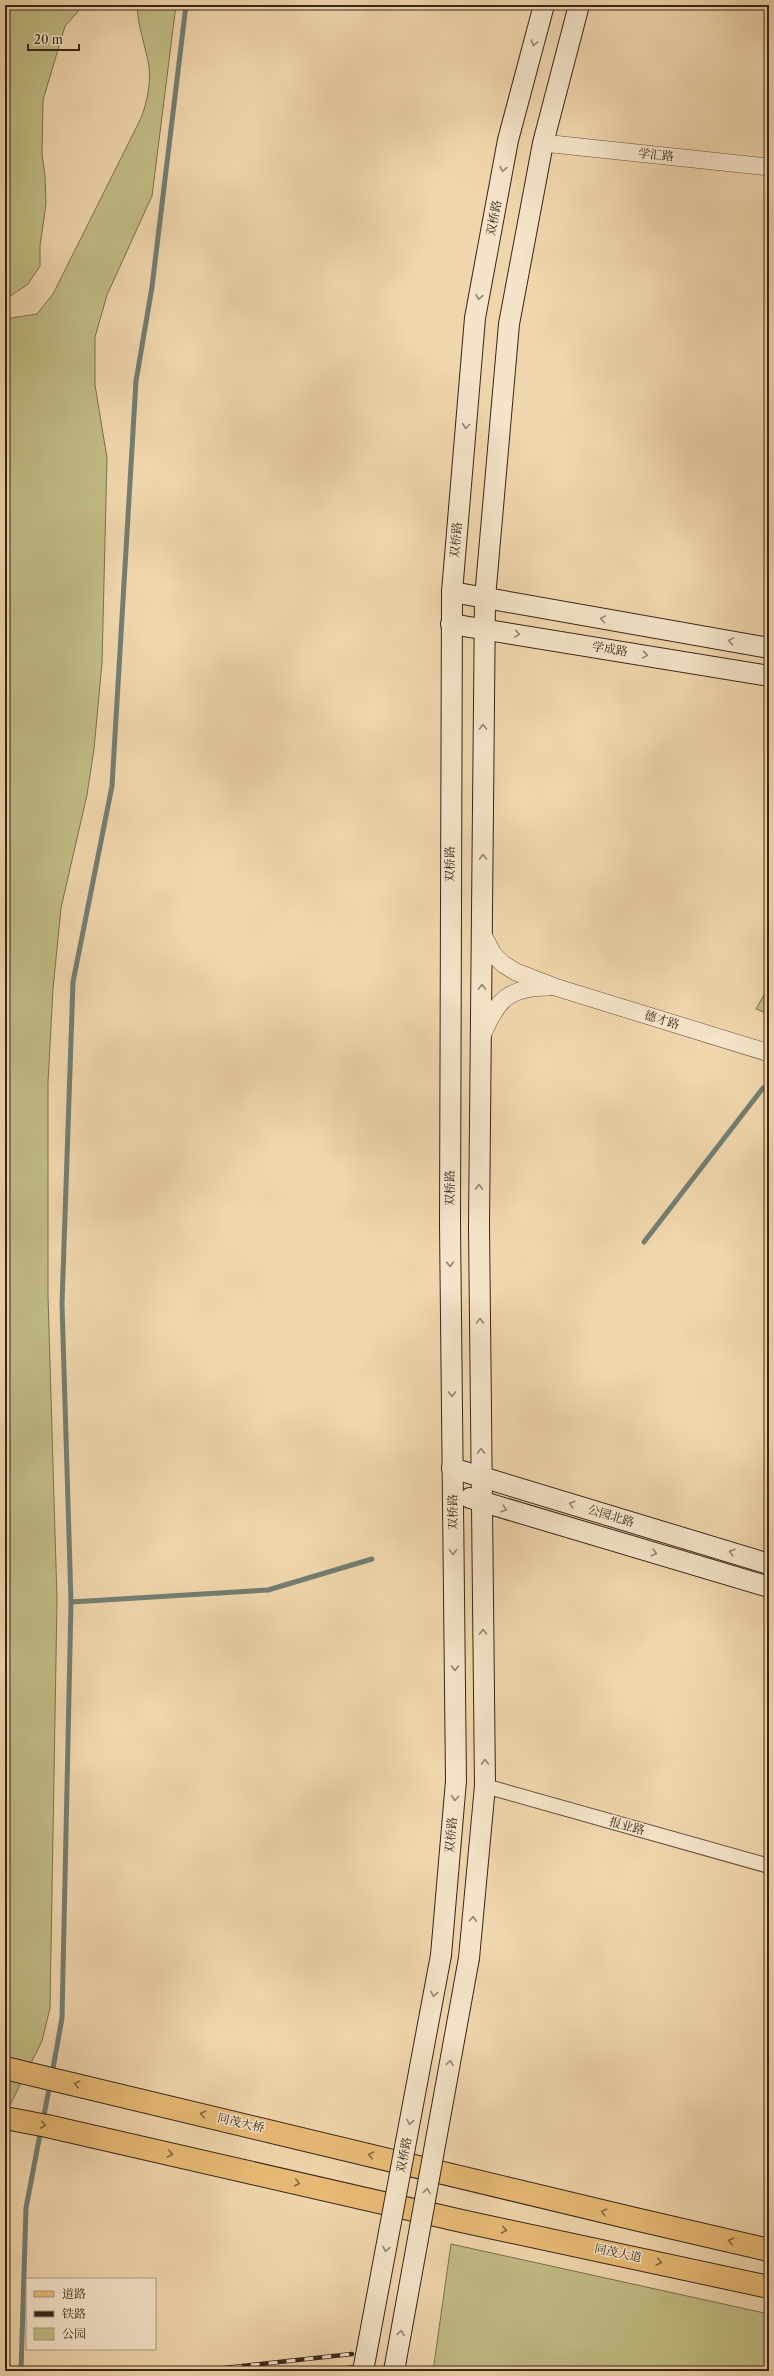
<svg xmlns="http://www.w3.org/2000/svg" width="774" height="2376" font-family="'Libre Caslon Text','Noto Serif SC',serif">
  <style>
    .green { fill: #c1bc84; stroke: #7c704e }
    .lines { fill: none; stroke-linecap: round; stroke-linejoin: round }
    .stream { stroke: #737e72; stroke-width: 5 }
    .minor-casing { stroke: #66513e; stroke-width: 16 }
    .tertiary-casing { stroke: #66513e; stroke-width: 18 }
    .secondary-casing { stroke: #382519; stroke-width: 22 }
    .primary-casing { stroke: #382519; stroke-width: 24 }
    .minor { stroke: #f5e4c9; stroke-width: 14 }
    .tertiary { stroke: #f5e4c9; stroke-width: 17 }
    .secondary { stroke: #f5e4c9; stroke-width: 20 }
    .primary { stroke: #e8bb76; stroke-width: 22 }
    .rail-casing { stroke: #382519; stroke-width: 4.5 }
    .rail { stroke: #f5e4c9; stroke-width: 3; stroke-dasharray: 9; stroke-linecap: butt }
    .secondary-bridge-casing { stroke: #382519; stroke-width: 22; stroke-linecap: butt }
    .secondary-bridge { stroke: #f5e4c9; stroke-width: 20 }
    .oneway { stroke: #968471 }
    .oneway2 { stroke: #876843 }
    .labels { text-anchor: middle; stroke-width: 3; stroke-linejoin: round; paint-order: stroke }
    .street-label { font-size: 12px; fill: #382519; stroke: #f5e4c9 }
  </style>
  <rect width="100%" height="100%" fill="#f0d6ac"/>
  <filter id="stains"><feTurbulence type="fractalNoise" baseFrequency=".005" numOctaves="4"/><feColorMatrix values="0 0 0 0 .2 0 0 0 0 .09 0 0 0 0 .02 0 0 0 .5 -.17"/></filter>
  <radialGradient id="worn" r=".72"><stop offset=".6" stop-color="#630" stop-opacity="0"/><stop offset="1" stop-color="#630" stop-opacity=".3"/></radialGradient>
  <g class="green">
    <polygon points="5,5 84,5 65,26 43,100 42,154 45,176 46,204 40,246 40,266 28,284 12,295 5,297"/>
    <path d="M137,5H176L152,196L107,295L95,337V385L107,458L102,663L94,749L87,795L61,908L53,989L48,1083V1296L57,1600L50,2008L42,2041L5,2115V319L37,314L53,294L141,118C147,103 151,83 149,66C145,45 138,27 137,5Z"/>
    <polygon points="769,986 769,1014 756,1009"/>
    <polygon points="451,2244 769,2314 769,2371 433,2371"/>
  </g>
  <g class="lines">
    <g class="stream">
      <polyline points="644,1242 763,1088"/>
      <polyline points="71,1602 268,1590 372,1559"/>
      <polyline points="52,2074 62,2018 71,1602 62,1304 73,982 112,786 136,381 152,287 186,5"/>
      <polyline points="43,2120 50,2084"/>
      <polyline points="21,2371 26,2208 41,2129"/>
    </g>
    <defs>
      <polyline id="minor" points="485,1786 769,1866"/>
      <g id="tertiary">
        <polyline points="543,143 769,167"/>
        <polyline points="482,933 493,954 503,964 516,972 555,987 769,1053"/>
        <path d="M482,1036C497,1000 508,987 549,987"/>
      </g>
      <g id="secondary">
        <polyline points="452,592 769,648"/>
        <polyline points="451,624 769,676"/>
        <polyline points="452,1468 769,1564"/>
        <polyline points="470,1498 769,1587"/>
        <polyline points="441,1955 456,1781 450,1225 452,592 475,318 508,140 544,5"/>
        <polyline points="469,1958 485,1786 479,1226 485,598 509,324 543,143 579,5"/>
      </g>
      <g id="primary">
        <polyline points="5,2068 635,2219 769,2250"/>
        <polyline points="5,2118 47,2126 466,2222 769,2287"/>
      </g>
    </defs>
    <use href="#minor" class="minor-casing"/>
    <use href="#tertiary" class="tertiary-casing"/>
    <use href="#secondary" class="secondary-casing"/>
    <use href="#primary" class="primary-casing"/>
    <use href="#minor" class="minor"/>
    <use href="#tertiary" class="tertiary"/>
    <use href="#secondary" class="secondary"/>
    <use href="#primary" class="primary"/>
    <defs>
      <g id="rail">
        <polyline points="197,2371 352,2354"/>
        <polyline points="319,2371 356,2367"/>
      </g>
    </defs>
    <use href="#rail" class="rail-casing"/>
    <use href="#rail" class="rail"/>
    <defs>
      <g id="secondary-bridge">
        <polyline points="363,2371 441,1955"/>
        <polyline points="394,2371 469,1958"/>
      </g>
    </defs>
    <use href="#secondary-bridge" class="secondary-bridge-casing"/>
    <use href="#secondary-bridge" class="secondary-bridge"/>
  </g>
  <defs><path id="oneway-chevron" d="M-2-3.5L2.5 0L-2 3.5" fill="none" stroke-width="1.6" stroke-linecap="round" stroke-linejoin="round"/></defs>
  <g class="oneway">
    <use href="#oneway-chevron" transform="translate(534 43) rotate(105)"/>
    <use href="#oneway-chevron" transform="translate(503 169) rotate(101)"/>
    <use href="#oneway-chevron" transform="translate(479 297) rotate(101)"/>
    <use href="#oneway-chevron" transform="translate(466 426) rotate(95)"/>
    <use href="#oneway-chevron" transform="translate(603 619) rotate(-170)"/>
    <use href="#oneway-chevron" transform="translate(517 634) rotate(9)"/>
    <use href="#oneway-chevron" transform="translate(731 641) rotate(-170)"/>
    <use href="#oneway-chevron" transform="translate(645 655) rotate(9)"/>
    <use href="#oneway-chevron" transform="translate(483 727) rotate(-90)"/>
    <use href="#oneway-chevron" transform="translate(483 857) rotate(-90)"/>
    <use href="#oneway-chevron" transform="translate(482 987) rotate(-89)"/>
    <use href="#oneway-chevron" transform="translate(479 1187) rotate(-89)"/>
    <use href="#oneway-chevron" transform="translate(450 1264) rotate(89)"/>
    <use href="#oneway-chevron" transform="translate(480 1321) rotate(-91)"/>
    <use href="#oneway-chevron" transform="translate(452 1394) rotate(89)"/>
    <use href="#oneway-chevron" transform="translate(481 1451) rotate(-91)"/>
    <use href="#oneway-chevron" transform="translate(572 1504) rotate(-163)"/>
    <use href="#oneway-chevron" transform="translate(504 1509) rotate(17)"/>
    <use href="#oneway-chevron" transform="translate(453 1552) rotate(89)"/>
    <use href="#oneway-chevron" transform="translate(732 1552) rotate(-163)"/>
    <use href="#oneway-chevron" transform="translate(654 1553) rotate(17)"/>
    <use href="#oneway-chevron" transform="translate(483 1632) rotate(-91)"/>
    <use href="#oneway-chevron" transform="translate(455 1668) rotate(89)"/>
    <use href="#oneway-chevron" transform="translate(485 1762) rotate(-91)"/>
    <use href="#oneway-chevron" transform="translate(455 1798) rotate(95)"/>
    <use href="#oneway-chevron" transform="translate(473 1919) rotate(-85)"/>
    <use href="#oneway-chevron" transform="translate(434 1994) rotate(101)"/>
    <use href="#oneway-chevron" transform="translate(450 2063) rotate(-80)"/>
    <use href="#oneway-chevron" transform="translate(410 2122) rotate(101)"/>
    <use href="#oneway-chevron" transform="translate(427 2191) rotate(-80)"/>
    <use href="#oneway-chevron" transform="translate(386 2249) rotate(101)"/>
    <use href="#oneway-chevron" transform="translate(401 2333) rotate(-80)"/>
  </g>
  <g class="oneway2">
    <use href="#oneway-chevron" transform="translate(77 2084) rotate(-167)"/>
    <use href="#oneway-chevron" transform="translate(203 2114) rotate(-167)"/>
    <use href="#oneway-chevron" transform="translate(43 2125) rotate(11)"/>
    <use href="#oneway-chevron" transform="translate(170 2154) rotate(13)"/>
    <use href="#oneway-chevron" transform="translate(371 2155) rotate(-167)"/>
    <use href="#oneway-chevron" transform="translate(297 2183) rotate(13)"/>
    <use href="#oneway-chevron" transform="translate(604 2212) rotate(-166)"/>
    <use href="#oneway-chevron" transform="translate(504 2230) rotate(11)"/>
    <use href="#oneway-chevron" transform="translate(731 2241) rotate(-167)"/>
    <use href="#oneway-chevron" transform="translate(659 2262) rotate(13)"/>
  </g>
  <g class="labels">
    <g class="street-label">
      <text transform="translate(656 155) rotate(6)" y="4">学汇路</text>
      <text transform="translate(494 218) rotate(-79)" y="4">双桥路</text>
      <text transform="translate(456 540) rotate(-85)" y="4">双桥路</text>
      <text transform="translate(610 649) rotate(9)" y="4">学成路</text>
      <text transform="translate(450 864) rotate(-90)" y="4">双桥路</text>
      <text transform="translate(662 1020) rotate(17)" y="4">德才路</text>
      <text transform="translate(450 1188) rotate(-90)" y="4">双桥路</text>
      <text transform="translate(453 1512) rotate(-91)" y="4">双桥路</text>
      <text transform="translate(611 1516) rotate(17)" y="4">公园北路</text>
      <text transform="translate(627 1826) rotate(16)" y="4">报业路</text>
      <text transform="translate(451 1835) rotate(-85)" y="4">双桥路</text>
      <text transform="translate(241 2123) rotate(13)" y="4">同茂大桥</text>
      <text transform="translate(404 2155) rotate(-79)" y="4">双桥路</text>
      <text transform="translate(618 2253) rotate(12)" y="4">同茂大道</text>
    </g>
  </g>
  <rect width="774" height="2376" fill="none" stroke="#f0d6ac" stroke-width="20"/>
  <rect x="6" y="6" width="762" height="2364" fill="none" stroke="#382519" stroke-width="2"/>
  <rect x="10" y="10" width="754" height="2356" fill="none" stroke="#382519"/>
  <rect x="26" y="2278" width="130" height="72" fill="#f5e4c9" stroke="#a99883"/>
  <rect x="34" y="2291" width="20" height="6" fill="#e8bb76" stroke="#a99883"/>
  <text x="62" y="2298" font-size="12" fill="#382519">道路</text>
  <rect x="34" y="2311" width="20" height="6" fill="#382519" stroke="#a99883"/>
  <text x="62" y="2318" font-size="12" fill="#382519">铁路</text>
  <rect x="34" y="2328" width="20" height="12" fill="#c1bc84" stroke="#a99883"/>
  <text x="62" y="2338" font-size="12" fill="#382519">公园</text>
  <path d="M28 44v6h51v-6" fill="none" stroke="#382519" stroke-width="2"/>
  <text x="34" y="44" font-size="12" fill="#382519" stroke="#f5e4c9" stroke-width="3" paint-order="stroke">20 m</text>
  <rect width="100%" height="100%" filter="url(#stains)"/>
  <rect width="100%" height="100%" fill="url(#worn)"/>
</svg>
